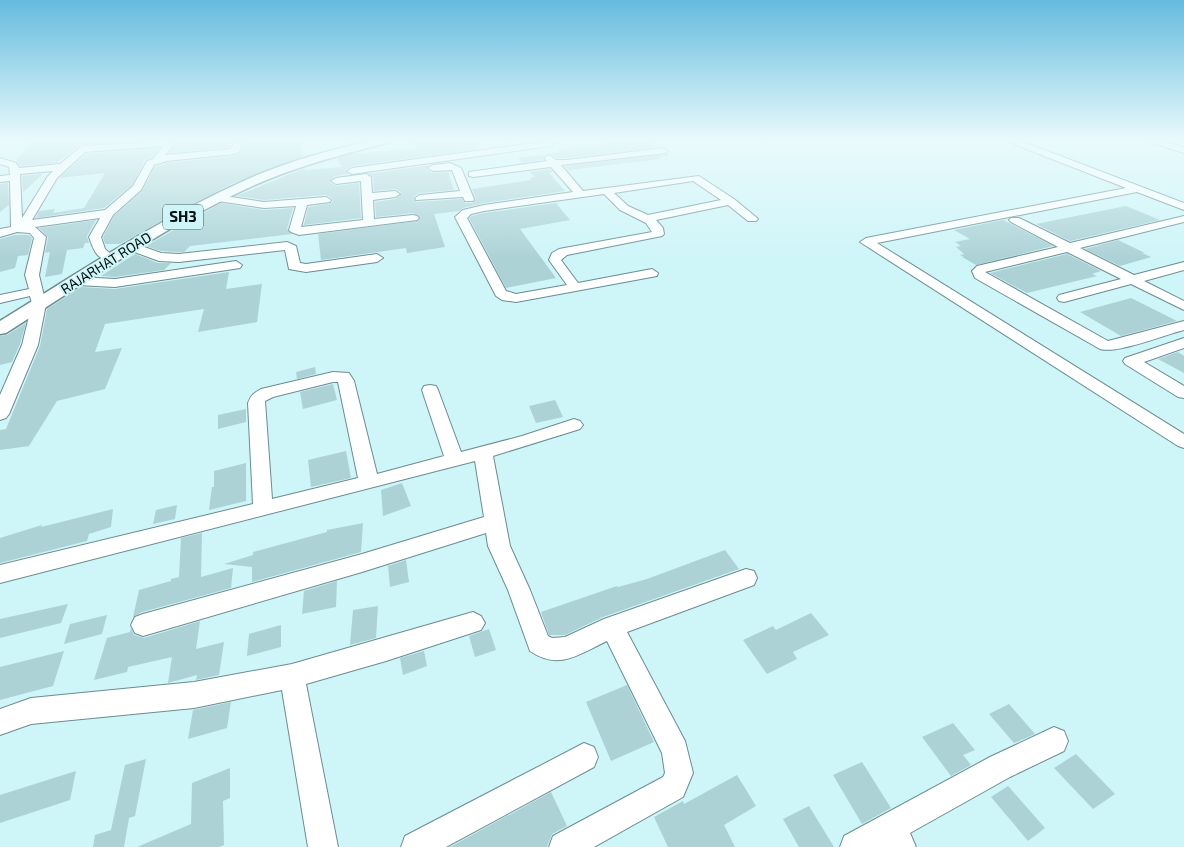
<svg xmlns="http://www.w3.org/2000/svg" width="1184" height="847" font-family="'Exo 2',sans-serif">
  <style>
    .building { fill: #acd2d6 }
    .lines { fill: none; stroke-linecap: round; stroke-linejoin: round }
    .minor-casing { stroke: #698d90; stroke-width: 2 }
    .major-casing { stroke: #698d90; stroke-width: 3 }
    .minor { fill: #fff; fill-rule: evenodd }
    .major { fill: #fff; fill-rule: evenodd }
    .labels { text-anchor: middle; stroke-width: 4; stroke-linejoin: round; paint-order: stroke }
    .far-street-label { font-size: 14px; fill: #041113; stroke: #cef5f8 }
    .shield { fill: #cef5f8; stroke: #415558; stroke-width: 1 }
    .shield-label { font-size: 15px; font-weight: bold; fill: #041113 }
  </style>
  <rect width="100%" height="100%" fill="#cef5f8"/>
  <g class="building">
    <polygon points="31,141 80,141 78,143 140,141 82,144 56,163 20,166 16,161"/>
    <polygon points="175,141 234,141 229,147 169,153 176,144"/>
    <polygon points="246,141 300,141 303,157 236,182 175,213 120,244 105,244 103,237 114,216 142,191 155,167 167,163 235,156 241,153"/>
    <polygon points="409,141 479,141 479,149 351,166 345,170 349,174 335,176 329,182 336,186 359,183 361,218 304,225 308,207 332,203 333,199 326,195 264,200 236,196 305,168 305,170 342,167 337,158 352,154 417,148"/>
    <polygon points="605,141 649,141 657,147 567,158 557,158 550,154 559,152 557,150 609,144"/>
    <polygon points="159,148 152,157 145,160 132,185 104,208 36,218 39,211 55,209 53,213 84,208 105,173 59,178 86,154"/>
    <polygon points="547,154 543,156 543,160 522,163 518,158"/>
    <polygon points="667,154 669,156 659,157 661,159 568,170 565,166"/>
    <polygon points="429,165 426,169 432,173 448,172 454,190 419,193 413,197 416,202 462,199 465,203 473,203 476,198 472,189 531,180 530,178 535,177 530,172 550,169 553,172 549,173 565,191 484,203 463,208 459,211 434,214 445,247 407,253 406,248 321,260 318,234 418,221 420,217 413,213 376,217 375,202 395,199 402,193 395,189 374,191 373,177 369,174"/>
    <polygon points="43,174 29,187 23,192 22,176"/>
    <polygon points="8,183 9,205 0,212 0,184"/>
    <polygon points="221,203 264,210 293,208 287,229 292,234 190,246 184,252 179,252 161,251 146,246"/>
    <polygon points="556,203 570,220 520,229 556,278 506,288 469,218 472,216 484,213"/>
    <polygon points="1126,206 1160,220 1070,241 1036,224"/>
    <polygon points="96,220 87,236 89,243 85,243 83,248 67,250 62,274 45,277 50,252 45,253 48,237 39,228"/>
    <polygon points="1003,220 1011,224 1053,246 976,265 962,257 964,257 960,255 964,254 956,247 961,246 955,242 970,239 954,230"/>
    <polygon points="15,235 29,235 32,238 28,255 18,256 15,268 0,272 0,239"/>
    <polygon points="1118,240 1145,253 1142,253 1151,257 1120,266 1085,249"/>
    <polygon points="135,254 158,263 171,263 164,270 115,277 101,276"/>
    <polygon points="1067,254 1101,271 1092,274 1097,276 1027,293 990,273"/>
    <polygon points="229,272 226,289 262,284 257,322 198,332 204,309 105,324 95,352 122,348 105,389 57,401 29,446 0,450 0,430 6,429 40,346 47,309 81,287 115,289"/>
    <polygon points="1131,298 1177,321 1121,336 1080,312"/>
    <polygon points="26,323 20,344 12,362 0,365 0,336 7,335"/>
    <polygon points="1178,352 1184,356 1184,373 1158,359"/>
    <polygon points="315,367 316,374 297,379 296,372"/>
    <polygon points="333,384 337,400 303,409 300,392"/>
    <polygon points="555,400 563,417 536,423 529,406"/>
    <polygon points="246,409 246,422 218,429 218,415"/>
    <polygon points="346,451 351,478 311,487 308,460"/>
    <polygon points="246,463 246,501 209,510 212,487 214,487 214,471"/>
    <polygon points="402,483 411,506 383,516 381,490"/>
    <polygon points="177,505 175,519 153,524 156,510"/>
    <polygon points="113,509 111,527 89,534 87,541 0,563 0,538 42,525 41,527"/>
    <polygon points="363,523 361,552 252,582 252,567 224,564 253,555 253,552 327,532 327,530"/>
    <polygon points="202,533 201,577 233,568 231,588 142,612 133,617 139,590 171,581 171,579 179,577 181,538"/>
    <polygon points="725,550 739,569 603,617 565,635 549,635 541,612 617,586 618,587 647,579"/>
    <polygon points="406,560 409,582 390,587 388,566"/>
    <polygon points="337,581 336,607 302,614 304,591"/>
    <polygon points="68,604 61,623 0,638 0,619"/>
    <polygon points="378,606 376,638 350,645 353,610"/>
    <polygon points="811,613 829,635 793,652 797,659 767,674 743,640 773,626 776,630"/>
    <polygon points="107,615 102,634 64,644 70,624"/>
    <polygon points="200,621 196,649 224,642 219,675 196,680 197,675 168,683 172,657 128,667 127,672 94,680 107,638 130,632 131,628 134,635 144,638"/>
    <polygon points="281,625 281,647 247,656 249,634"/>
    <polygon points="489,629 496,650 475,657 469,636"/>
    <polygon points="64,651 53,686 0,700 0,667"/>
    <polygon points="424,651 427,666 403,675 400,658"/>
    <polygon points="627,685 654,742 611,761 586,702"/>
    <polygon points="231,702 227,728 188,739 193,710"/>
    <polygon points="1009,704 1035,734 1014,743 989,714"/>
    <polygon points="953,723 975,750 963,755 971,765 951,776 922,737"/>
    <polygon points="1076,754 1115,794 1093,809 1054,768"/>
    <polygon points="146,759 135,816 129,818 124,847 93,847 95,835 111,830 125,765"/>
    <polygon points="862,762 891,808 862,824 833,775"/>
    <polygon points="230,768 230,798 223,801 224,845 219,847 137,847 191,824 192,783"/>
    <polygon points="76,771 70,800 0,823 0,795"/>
    <polygon points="737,775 756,806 724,825 735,847 668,847 654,817 683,801 684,804"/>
    <polygon points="1008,786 1045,828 1028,841 991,797"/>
    <polygon points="551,792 567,826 552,834 547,847 450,847"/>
    <polygon points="809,806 834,847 799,847 783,819"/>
  </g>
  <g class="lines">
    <defs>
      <g id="minor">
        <path d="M165,141H173L175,143L165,155L230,149L236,141H244L239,152L235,154L167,161L154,165L141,190L113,215L101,237L105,249L113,256L111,259C97,262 93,248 89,237L100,218L35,227L46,237L39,275L46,304L38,345L9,414L6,418L0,420V395L22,345L32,304L30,296L0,303V295L29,289L25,275L34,238L30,233L17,232L0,237V229L11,227L10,181L0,182V176L10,175L9,167L0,164V158L16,163L19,168L60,164L82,146ZM163,146L153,159L147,161L133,186L105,210L32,220L57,178L85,152ZM53,171L48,176L22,218L20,174Z"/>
        <polygon points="549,141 556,143 551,146 352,174 347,171 352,168"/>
        <polygon points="1010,141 1021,141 1184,203 1184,210 1137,192 877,243 1184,434 1184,448 1178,446 860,242 866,238 1126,188 1011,143"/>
        <polygon points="1151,141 1163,141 1184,147 1184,153 1152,143"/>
        <path d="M663,148L668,151L666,153L561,165L583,191L699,176L734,199L756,217L758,219L756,221H748L728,205L656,220L663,228L664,234L662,236L567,255L561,260L578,283L652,269L658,273L657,276L516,302L502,300L496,296L455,217L463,210L484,205L573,192L551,167L473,177L469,176V172L547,161L544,158L549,155L556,160H567ZM693,181L721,200L648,215L628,206L614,193ZM604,194L620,210L646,223L652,232L559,249L552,253L549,260L567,285L516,294L506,291L467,218L471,214L484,211Z"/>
        <polygon points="450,163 461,168 474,199 473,201 465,201 463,197 416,200 415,198 420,195 460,191 452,170 433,171 428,168 433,165"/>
        <polygon points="366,174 371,177 372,193 395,191 400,194 395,197 373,200 374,219 413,215 417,216 419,218 417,220 299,235 291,232 289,230 296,206 264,208 218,201 213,198 218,195 264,202 326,197 331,200 330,202 307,205 301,227 363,220 361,181 336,184 331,181 336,178"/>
        <path d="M1184,216V222L1080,248L1134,275L1184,262V270L1144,281L1184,301V310L1131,284L1064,302L1059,301L1057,298L1059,295L1121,279L1067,252L985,272L1108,341L1184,321V330C1164,335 1118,354 1100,349L975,278L972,271L977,266L1058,247L1011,222L1009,220L1011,218H1019L1070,243Z"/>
        <polygon points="287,242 296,246 300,263 306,264 377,254 383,258 377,262 306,272 289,269 285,250 179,262 159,261 129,250 127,247 133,243 161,253 179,254"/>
        <polygon points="236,261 242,265 240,268 115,287 77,285 70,281 77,277 115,279"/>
        <polygon points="1184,338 1184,348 1144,362 1184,386 1184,398 1178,397 1125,364 1123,361 1125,358"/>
        <path d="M333,372L349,373L354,381L377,474L444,456L422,390L424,386L430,385L436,386L438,390L461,452L522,436L574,419L580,421L583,425L580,429L493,456L510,546L530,590L548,636L552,638L565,637L604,619L746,569L754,571L757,578L754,585L627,632L685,741L693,773L683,797L594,847H549L553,836L663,777L665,773L662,753L607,641C579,654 559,671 530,651L508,590L488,546L486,533L362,572L143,636L135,633L131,625L135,617L143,614L362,554L484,517L475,461L0,583V565L253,504L248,403C251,395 254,393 261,389ZM333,382H338L358,478L272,499L265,401L273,397Z"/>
        <polygon points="473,612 481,616 485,623 481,630 386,661 306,684 338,847 308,847 282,690 194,708 31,724 0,735 0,709 31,698 194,682 292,664"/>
        <polygon points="1054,727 1064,731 1068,741 1064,751 1010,777 910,833 916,847 840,847 844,836 990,757"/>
        <polygon points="584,743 594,747 598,757 594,767 446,847 401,847 405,836"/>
      </g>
      <path id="major" d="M371,141H388L387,143C339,155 291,168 246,189C162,228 85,283 6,333L0,334V321C78,273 154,222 237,184C279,164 325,151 371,141Z"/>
    </defs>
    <use href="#minor" class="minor-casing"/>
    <use href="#major" class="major-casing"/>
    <use href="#minor" class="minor"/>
    <use href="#major" class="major"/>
  </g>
  <linearGradient id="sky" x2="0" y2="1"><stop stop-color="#65bbde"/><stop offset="0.54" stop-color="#e9fafc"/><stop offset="1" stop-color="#e9fafc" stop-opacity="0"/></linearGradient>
  <rect width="1184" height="259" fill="url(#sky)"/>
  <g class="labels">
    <g class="far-street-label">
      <text transform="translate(106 263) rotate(-32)" y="5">RAJARHAT ROAD</text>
    </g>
    <rect class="shield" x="163" y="204.5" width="40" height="25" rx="4"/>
    <g class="shield-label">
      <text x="183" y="222">SH3</text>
    </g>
  </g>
</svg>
